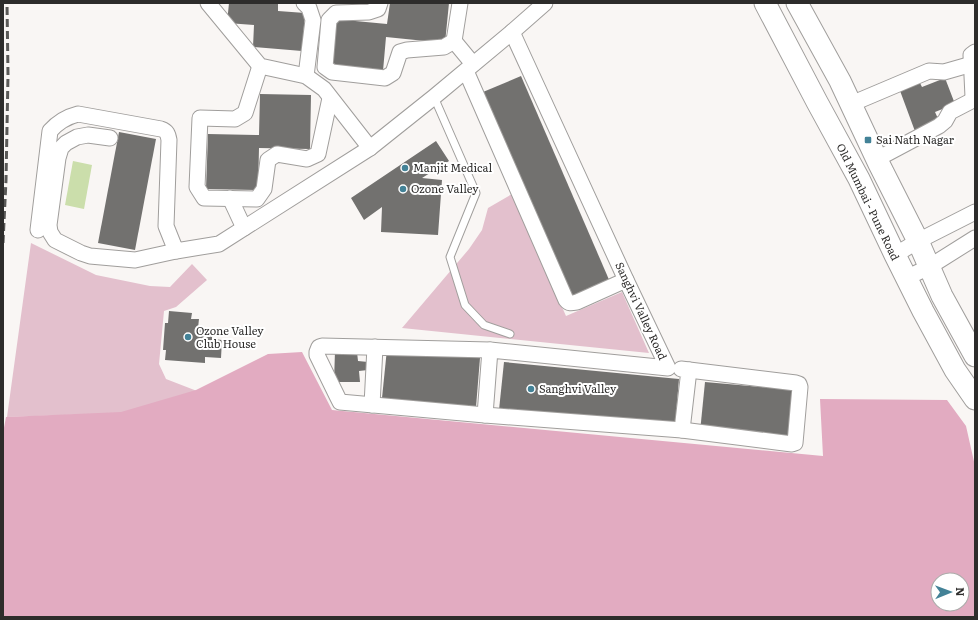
<svg xmlns="http://www.w3.org/2000/svg" width="978" height="620" font-family="Literata,serif">
  <style>
    .green { fill: #e3c0cd }
    .forest { fill: #e2abc1; fill-rule: evenodd }
    .water { fill: #cbdeab }
    .building { fill: #72716f }
    .lines { fill: none; stroke-linecap: round; stroke-linejoin: round }
    .service-casing { stroke: #a09e9c; stroke-width: 9 }
    .minor-casing { stroke: #a09e9c; stroke-width: 17 }
    .secondary-casing { stroke: #a09e9c; stroke-width: 23 }
    .service { stroke: #fff; stroke-width: 7 }
    .minor { stroke: #fff; stroke-width: 15 }
    .secondary { stroke: #fff; stroke-width: 21 }
    .rail { stroke: #5a5957; stroke-width: 3; stroke-dasharray: 8 4; stroke-linecap: butt }
    .poi-dot { fill: #438297; stroke: #fff; stroke-width: 1.5 }
    .labels { text-anchor: middle; stroke-width: 4; stroke-linejoin: round; paint-order: stroke }
    .poi-label { font-size: 11px; fill: #2d2c2b; stroke: #fff; text-anchor: start }
    .street-label { font-size: 11px; fill: #2d2c2b; stroke: #fff }
  </style>
  <rect width="100%" height="100%" fill="#f9f6f4"/>
  <g class="green">
    <polygon points="512,194 566,316 622,292 649,353 402,328 469,249 482,230 488,208"/>
    <polygon points="31,243 96,275 150,286 170,287 192,264 207,280 176,307 164,311 159,364 166,379 197,391 122,413 7,417"/>
  </g>
  <path class="forest" d="M302,352L332,410L823,456L820,399L947,400L966,426L975,466V617H3V433L6,417L121,412L196,390L268,354ZM938,580H962V604H938Z"/>
  <polygon class="water" points="73,161 92,165 84,209 65,205"/>
  <g class="building">
    <polygon points="229,3 278,3 278,11 305,13 302,51 253,47 254,25 227,23"/>
    <polygon points="390,3 449,3 445,43 386,37 383,71 329,66 334,19 387,24"/>
    <polygon points="521,76 610,282 572,299 483,92"/>
    <polygon points="945,78 955,104 935,112 940,123 916,134 899,88 919,81 922,87"/>
    <polygon points="260,94 311,95 310,149 259,148 258,190 206,189 208,134 259,135"/>
    <polygon points="119,132 156,139 135,250 98,243"/>
    <polygon points="436,141 449,161 422,178 442,180 438,235 381,232 382,207 364,220 351,198"/>
    <polygon points="169,311 192,313 191,319 199,319 198,328 206,329 206,334 212,335 212,339 222,340 221,358 205,357 205,363 165,360 166,350 163,350 165,323 168,323"/>
    <polygon points="387,349 480,358 476,407 382,398"/>
    <polygon points="335,351 357,352 358,361 368,362 368,370 359,371 360,382 334,382"/>
    <polygon points="504,362 679,379 675,426 499,410"/>
    <polygon points="705,382 796,390 791,441 700,432"/>
  </g>
  <g class="lines">
    <defs>
      <polyline id="service" points="434,97 476,193 450,257 465,305 484,325 510,334"/>
      <g id="minor">
        <polyline points="208,3 260,66 306,76 324,89 370,148"/>
        <polyline points="304,3 309,8 313,20 306,76"/>
        <polyline points="380,3 378,9 369,12 336,13 329,20 325,67 332,72 385,78 393,73 400,52 407,50 444,47 454,41"/>
        <polyline points="460,3 454,41 473,64"/>
        <polyline points="975,52 971,55 973,97 975,99"/>
        <polyline points="260,66 245,113 235,119 200,118 197,187 204,198 257,199 264,189 268,160 277,154 307,159 318,154 330,98"/>
        <path d="M466,71L566,300C569,304 572,303 577,302L626,280"/>
        <polyline points="851,104 929,71 944,72 972,64"/>
        <polyline points="110,138 88,135 77,137 66,143 61,148 58,158 49,225 50,232 55,240 81,253 90,256 135,260 176,251"/>
        <polyline points="877,159 939,126 945,121 950,112 975,99"/>
        <polyline points="230,198 244,228"/>
        <path d="M38,230L50,131C58,122 66,117 78,114L161,129C167,131 168,134 169,140L166,226L176,251L219,244L370,148L434,97L512,32L545,3"/>
        <polyline points="895,255 918,241 975,212"/>
        <polyline points="906,278 929,267 975,238"/>
        <polyline points="490,350 322,346 319,347 317,352 317,355 337,396 340,402 485,415 682,430 792,444 795,443 800,387 799,384 796,383 689,370"/>
        <polyline points="681,369 689,370 682,430"/>
        <polyline points="372,405 375,347"/>
        <polyline points="485,415 490,350 668,368 626,280 512,32"/>
      </g>
      <g id="secondary">
        <polyline points="765,3 817,102 859,179 895,255 923,311 955,370 975,399"/>
        <polyline points="797,3 840,81 879,164 918,241 942,296 975,356"/>
      </g>
    </defs>
    <use href="#service" class="service-casing"/>
    <use href="#minor" class="minor-casing"/>
    <use href="#secondary" class="secondary-casing"/>
    <use href="#service" class="service"/>
    <use href="#minor" class="minor"/>
    <use href="#secondary" class="secondary"/>
    <polyline class="rail" points="3,243 6,180 8,75 7,3"/>
  </g>
  <g class="poi-dot">
    <rect x="864" y="136" width="8" height="8" rx="2"/>
    <circle cx="405" cy="168" r="4"/>
    <circle cx="403" cy="189" r="4"/>
    <circle cx="188" cy="337" r="4"/>
    <circle cx="531" cy="389" r="4"/>
  </g>
  <g class="labels">
    <g class="poi-label">
      <text x="876" y="144">Sai Nath Nagar</text>
      <text x="413" y="172">Manjit Medical</text>
      <text x="411" y="193">Ozone Valley</text>
      <text x="196" y="335">Ozone Valley<tspan x="196" dy="13">Club House</tspan></text>
      <text x="539" y="393">Sanghvi Valley</text>
    </g>
    <g class="street-label">
      <text transform="translate(868 202) rotate(64)" y="4">Old Mumbai - Pune Road</text>
      <text transform="translate(641 311) rotate(65)" y="4">Sanghvi Valley Road</text>
    </g>
  </g>
  <rect width="978" height="620" fill="none" stroke="#2d2c2b" stroke-width="8"/>
  <g transform="translate(950 592) rotate(89)"><circle r="19" fill="#ffffff" stroke="#ababaa"/>
  <path d="M0-3L7 15L0 10L-7 15Z" fill="#438297"/>
  <text y="-6" font-size="11" font-weight="bold" text-anchor="middle" fill="#2d2c2b">N</text>
  </g>
</svg>
